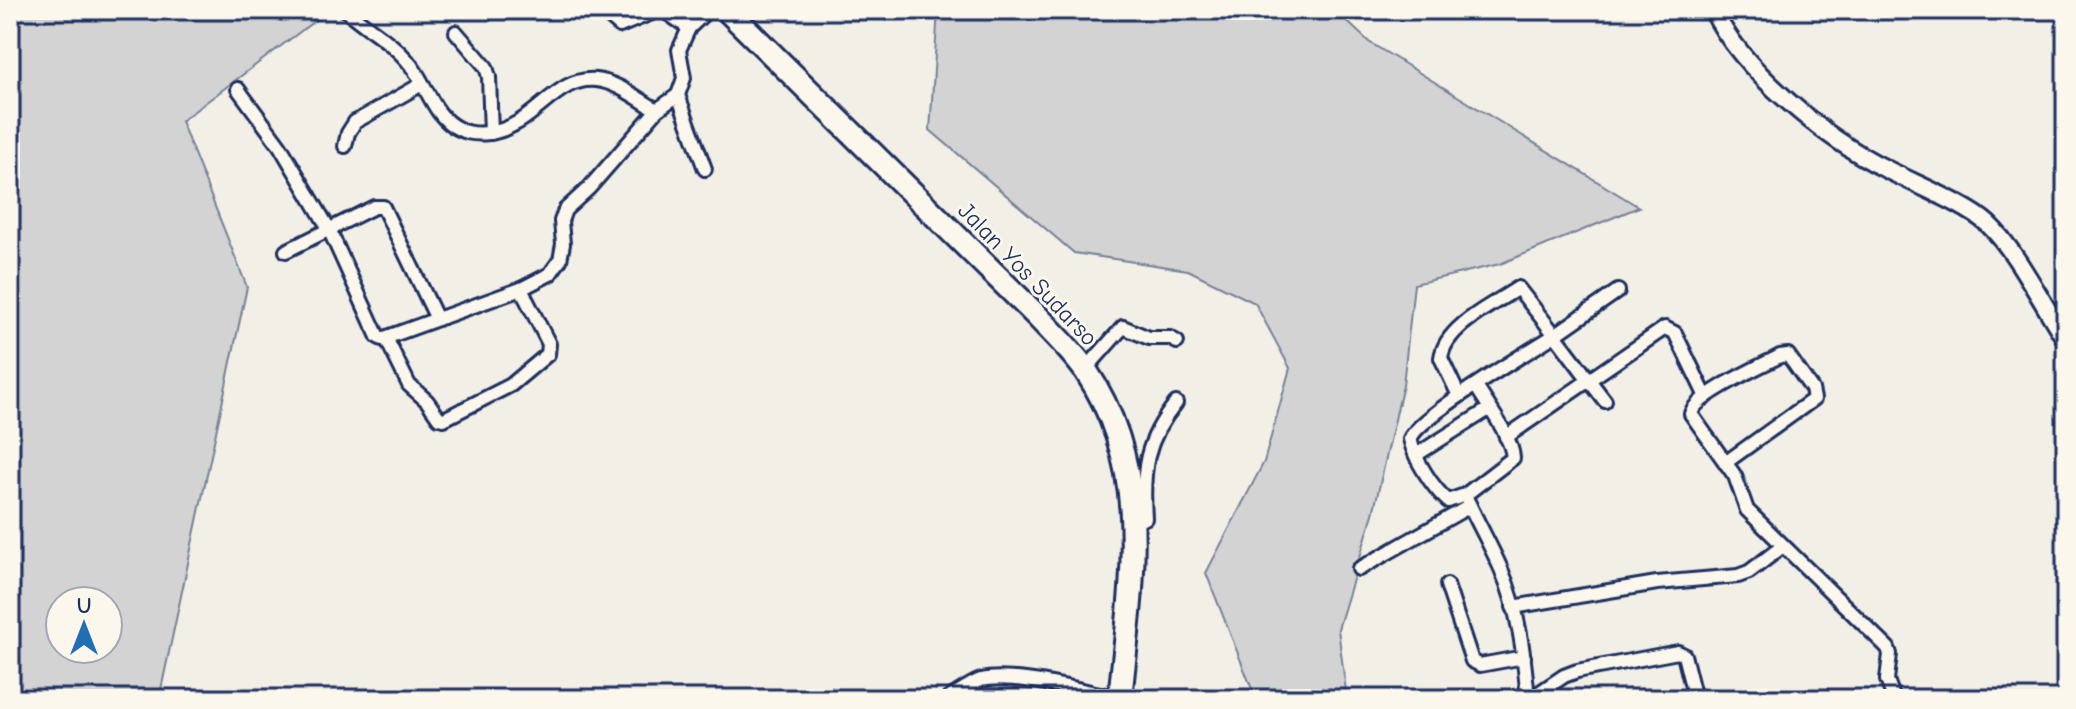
<svg xmlns="http://www.w3.org/2000/svg" width="2076" height="709" font-family="'Comic Neue',sans-serif">
  <style>
    .green { fill: #d2d3d2; stroke: #768198; stroke-width: 2; fill-rule: evenodd }
    .lines { fill: none; stroke-linecap: round; stroke-linejoin: round }
    .street-casing { stroke: #1b2f5e; stroke-width: 18 }
    .secondary-casing { stroke: #1b2f5e; stroke-width: 22 }
    .highway-casing { stroke: #1b2f5e; stroke-width: 28 }
    .street { stroke: #fbf7ec; stroke-width: 12 }
    .secondary { stroke: #fbf7ec; stroke-width: 16 }
    .highway { stroke: #fbf7ec; stroke-width: 22 }
    .labels { text-anchor: middle; stroke-width: 6; stroke-linejoin: round; paint-order: stroke }
    .street-label { font-size: 24px; fill: #1b2f5e; stroke: #fbf7ec }
  </style>
  <rect width="100%" height="100%" fill="#f2efe6"/>
  <filter id="ink" filterUnits="userSpaceOnUse"><feTurbulence type="fractalNoise" baseFrequency=".0125" numOctaves="2"/><feDisplacementMap in="SourceGraphic" scale="16" xChannelSelector="R" yChannelSelector="G"/><feConvolveMatrix kernelMatrix="1 2 1 2 8 2 1 2 1" color-interpolation-filters="sRGB"/></filter>
  <g filter="url(#ink)">
    <g class="green">
      <path d="M10,10H329L181,121L247,287L159,699H10ZM60,601H108V649H60Z"/>
      <polygon points="938,10 1335,10 1369,42 1639,207 1500,264 1414,284 1403,385 1373,514 1338,629 1347,699 1256,699 1206,573 1264,462 1290,368 1255,303 1188,270 1074,253 930,130"/>
    </g>
    <g class="lines">
      <defs>
        <g id="street">
          <path d="M346,10C369,31 398,44 415,71C428,90 436,119 459,129C468,134 479,134 489,133C535,127 554,76 596,80C617,82 638,99 657,110"/>
          <polyline points="602,10 620,26 659,10"/>
          <polyline points="663,10 689,28"/>
          <polyline points="456,32 486,67 489,77 491,133"/>
          <polyline points="238,89 280,146 329,229 378,337 382,339 521,289 550,274 560,260 563,244 561,221 565,210 589,188 657,110 678,95"/>
          <polyline points="345,146 348,133 355,122 422,84"/>
          <polyline points="705,169 678,95 684,78 679,50 689,28 708,10"/>
          <polyline points="286,251 374,207 383,207 437,319"/>
          <polyline points="386,338 409,385 427,401 439,418 444,419 511,385 548,354 549,344 521,289"/>
          <polyline points="1085,370 1123,327 1149,338 1170,338 1177,342"/>
          <path d="M1476,386C1487,405 1512,437 1513,458L1465,495L1448,501C1432,487 1415,460 1410,439C1419,416 1528,352 1555,335L1605,401"/>
          <path d="M1459,396L1441,358C1445,326 1493,305 1518,288L1555,335L1618,291"/>
          <polyline points="1506,437 1665,328 1675,333 1706,397"/>
          <polyline points="1416,455 1489,409"/>
          <path d="M1725,463L1814,399L1812,389L1788,355L1780,356C1761,366 1695,395 1691,414L1735,476L1747,510L1888,648L1890,654L1887,680L1894,699"/>
          <path d="M1465,495C1476,520 1490,544 1501,569C1519,610 1524,655 1528,699"/>
          <path d="M1133,522L1145,518C1142,470 1145,441 1176,403"/>
          <polyline points="1359,569 1470,506"/>
          <polyline points="1447,585 1472,661 1480,665 1524,657"/>
          <polyline points="1513,607 1657,583 1738,576 1749,572 1783,546"/>
          <polyline points="832,696 840,699"/>
          <path d="M948,699C958,693 970,684 981,680C1012,672 1087,692 1120,698"/>
          <polyline points="1530,699 1564,676 1577,671 1678,652 1684,655 1695,699"/>
        </g>
        <path id="secondary" d="M1713,10C1742,71 1826,139 1886,169C1913,183 1968,205 1988,224C2016,250 2044,307 2066,340"/>
        <path id="highway" d="M727,10L1037,316C1053,333 1072,351 1086,371C1154,473 1131,586 1120,699"/>
      </defs>
      <use href="#street" class="street-casing"/>
      <use href="#secondary" class="secondary-casing"/>
      <use href="#highway" class="highway-casing"/>
      <use href="#street" class="street"/>
      <use href="#secondary" class="secondary"/>
      <use href="#highway" class="highway"/>
    </g>
  </g>
  <g class="labels">
    <g class="street-label">
      <text transform="translate(1028 274) rotate(46)" y="8">Jalan Yos Sudarso</text>
    </g>
  </g>
  <rect width="2076" height="709" fill="none" stroke="#fbf7ec" stroke-width="40"/>
  <rect x="20" y="20" width="2036" height="669" fill="none" stroke="#1b2f5e" stroke-width="3" filter="url(#ink)"/>
  <g transform="translate(84 625)"><circle r="38" fill="#fbf7ec" stroke="#a1a7b3" stroke-width="2"/>
  <path d="M0-6L14 30L0 20L-14 30Z" fill="#1f6fb2"/>
  <text y="-12" font-size="22" font-weight="bold" text-anchor="middle" fill="#1b2f5e">U</text>
  </g>
</svg>
